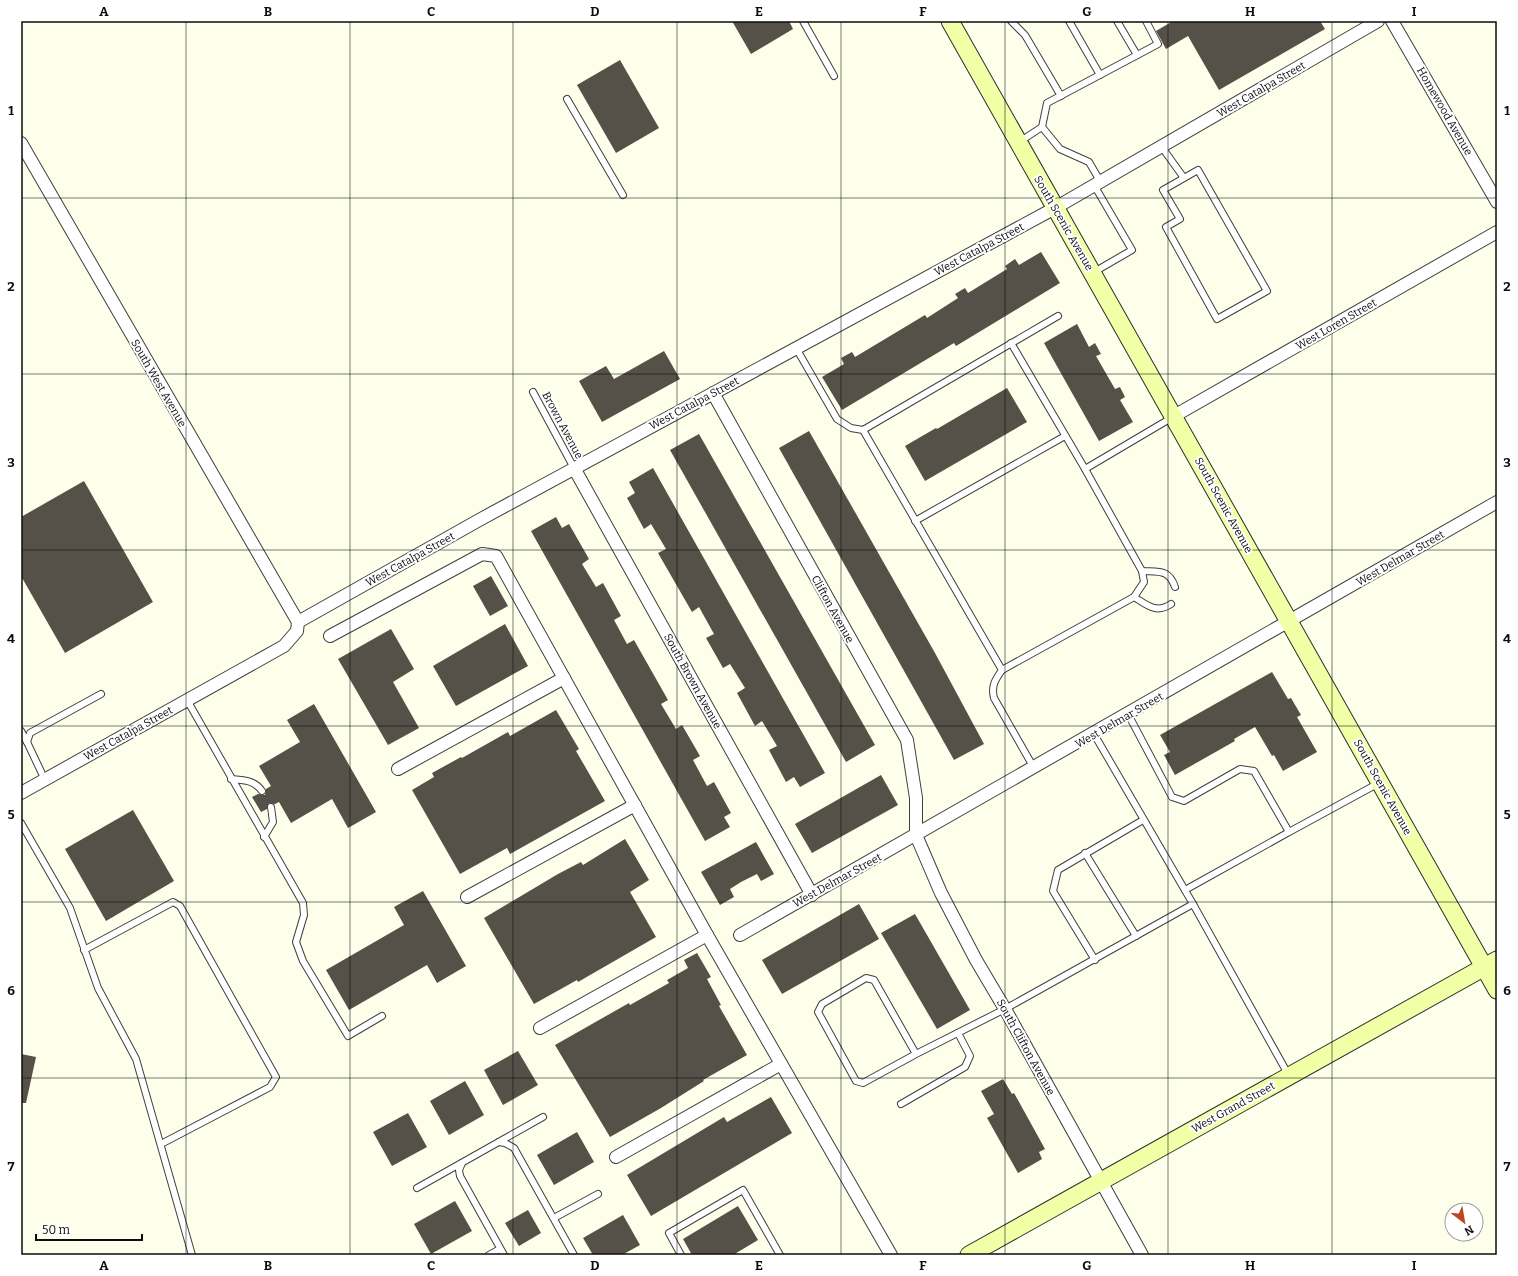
<svg xmlns="http://www.w3.org/2000/svg" width="1518" height="1276" font-family="Bitter,serif">
  <style>
    .building { fill: #555048 }
    .lines { fill: none; stroke-linecap: round; stroke-linejoin: round }
    .service-casing { stroke: #3f3f3f; stroke-width: 8 }
    .minor-casing { stroke: #3f3f3f; stroke-width: 14 }
    .secondary-casing { stroke: #2e2e2e; stroke-width: 19 }
    .service { stroke: #fff; stroke-width: 6 }
    .minor { stroke: #fff; stroke-width: 12 }
    .secondary { stroke: #f1ffa6; stroke-width: 17 }
    .grid { fill: none; stroke: #0c0c0c; stroke-width: 1; stroke-opacity: 0.55 }
    .labels { text-anchor: middle; stroke-width: 4; stroke-linejoin: round; paint-order: stroke }
    .street-label { font-size: 11px; fill: #0c0c0c; stroke: #fff }
    .neatline { fill: none; stroke: #0c0c0c; stroke-width: 1.5 }
    .grid-label { font-size: 13px; text-anchor: middle; font-weight: bold; fill: #0c0c0c }
  </style>
  <rect width="100%" height="100%" fill="#fdffeb"/>
  <g class="building">
    <polygon points="732,21 789,21 793,29 751,54"/>
    <polygon points="1173,21 1320,21 1325,29 1219,90 1188,36 1166,49 1156,31"/>
    <polygon points="620,60 659,128 616,153 577,85"/>
    <polygon points="1041,252 1060,283 956,346 954,343 842,410 822,377 844,364 841,358 852,352 855,357 925,315 927,318 958,298 955,294 965,288 968,293 1007,269 1005,266 1015,259 1019,265"/>
    <polygon points="1077,324 1089,347 1095,343 1101,354 1096,356 1115,389 1120,387 1125,397 1120,400 1133,422 1099,441 1044,343"/>
    <polygon points="664,351 680,379 602,422 579,381 606,366 614,379"/>
    <polygon points="1007,388 1027,422 925,481 905,446 936,428 937,429"/>
    <polygon points="809,431 935,653 984,744 954,760 779,448"/>
    <polygon points="699,434 875,745 846,762 670,450"/>
    <polygon points="653,468 825,773 800,787 794,777 786,782 769,750 777,746 762,721 755,726 737,693 745,688 730,664 723,668 706,638 714,634 699,607 692,612 658,553 666,549 651,524 644,529 627,498 635,493 629,482"/>
    <polygon points="84,481 153,602 65,653 21,576 21,517"/>
    <polygon points="556,517 562,528 569,524 589,559 582,564 596,587 603,583 621,616 614,620 627,644 634,640 668,700 661,704 676,729 682,725 700,756 693,760 707,786 714,782 731,813 724,817 730,827 705,841 531,531"/>
    <polygon points="491,576 508,606 490,616 473,586"/>
    <polygon points="505,624 528,666 456,706 433,666"/>
    <polygon points="391,629 414,669 393,682 419,728 388,745 338,659"/>
    <polygon points="1272,672 1288,699 1291,698 1301,715 1297,717 1317,752 1283,771 1274,755 1272,756 1255,727 1234,739 1235,741 1175,775 1164,755 1170,752 1160,735"/>
    <polygon points="314,704 376,812 348,828 332,799 291,823 279,802 275,804 269,803 267,809 261,812 252,797 258,794 265,795 266,789 271,786 259,766 300,742 287,720"/>
    <polygon points="556,710 579,749 576,751 605,801 510,854 507,848 460,874 412,790 434,777 432,773 461,757 462,758 508,732 510,736"/>
    <polygon points="881,775 898,805 812,853 795,824"/>
    <polygon points="133,810 174,881 106,921 65,849"/>
    <polygon points="625,839 649,880 630,892 656,937 578,982 577,980 534,1004 484,918 558,874 581,862 583,865"/>
    <polygon points="756,842 774,874 761,881 757,874 741,882 730,889 734,897 720,905 701,872"/>
    <polygon points="423,891 466,966 437,983 427,965 349,1010 326,970 404,925 394,907"/>
    <polygon points="859,904 879,939 782,994 762,960"/>
    <polygon points="915,914 970,1010 937,1029 881,933"/>
    <polygon points="697,953 711,977 707,979 721,1005 719,1006 747,1055 703,1080 704,1081 661,1108 610,1137 555,1045 629,1003 630,1005 669,983 667,980 688,968 684,960"/>
    <polygon points="518,1051 538,1085 503,1105 484,1070"/>
    <polygon points="21,1054 36,1057 26,1103 21,1103"/>
    <polygon points="1003,1079 1012,1094 1014,1093 1045,1149 1039,1152 1042,1159 1018,1173 987,1118 994,1114 981,1091"/>
    <polygon points="465,1081 484,1115 449,1135 430,1101"/>
    <polygon points="771,1097 792,1133 651,1216 627,1175 724,1117 727,1122"/>
    <polygon points="408,1113 427,1147 392,1166 373,1132"/>
    <polygon points="577,1132 594,1162 554,1185 537,1155"/>
    <polygon points="455,1201 472,1231 431,1254 414,1224"/>
    <polygon points="738,1206 758,1240 733,1255 692,1255 683,1239"/>
    <polygon points="528,1210 541,1233 519,1246 505,1223"/>
    <polygon points="623,1215 640,1245 622,1255 593,1255 583,1238"/>
  </g>
  <g class="lines">
    <defs>
      <g id="service">
        <polyline points="803,21 834,76"/>
        <polyline points="1011,21 1025,35 1061,96"/>
        <polyline points="1069,21 1100,75"/>
        <polyline points="1117,21 1137,55"/>
        <polyline points="567,99 623,195"/>
        <polyline points="1042,127 1060,149 1089,162 1100,181"/>
        <polyline points="1019,142 1042,127 1047,103 1158,44 1146,21"/>
        <polyline points="1161,146 1184,178 1163,190 1180,219 1166,227 1217,319 1267,291 1198,170 1184,178"/>
        <polyline points="1094,185 1132,250 1094,272"/>
        <polyline points="1011,343 1085,469 1173,417"/>
        <polyline points="796,348 837,419 851,428 863,430 1058,316"/>
        <polyline points="533,392 574,468"/>
        <polyline points="863,430 1002,670"/>
        <polyline points="915,521 1065,436"/>
        <path d="M1142,571C1159,572 1169,569 1175,587"/>
        <path d="M1134,597C1147,605 1156,614 1171,604"/>
        <polyline points="187,700 303,903 304,915 296,942 303,961 348,1036 382,1016"/>
        <polyline points="1128,714 1172,797 1184,801 1240,769 1254,771 1289,832 1379,783"/>
        <polyline points="21,731 27,742"/>
        <polyline points="1094,734 1193,904 1288,1074"/>
        <path d="M1034,768L994,698C991,686 995,680 1002,670L1134,597L1144,582L1142,571L1085,469"/>
        <path d="M231,779C244,780 254,780 262,791"/>
        <polyline points="45,780 27,742 30,733 101,694"/>
        <polyline points="21,823 70,908 98,988 136,1059 192,1255"/>
        <polyline points="264,837 273,822 271,807"/>
        <polyline points="1085,853 1136,936"/>
        <polyline points="1185,890 1289,832"/>
        <polyline points="84,950 173,902 180,906 276,1077 270,1087 161,1144"/>
        <polyline points="1095,960 1053,891 1058,870 1143,820"/>
        <polyline points="916,1054 874,980 866,978 822,1004 818,1012 856,1081 863,1083 916,1054 1005,1009 1193,904"/>
        <polyline points="901,1104 965,1067 970,1056 958,1033"/>
        <polyline points="499,1142 505,1143 514,1148 574,1255"/>
        <polyline points="462,1163 459,1170 460,1176 504,1255"/>
        <polyline points="417,1188 543,1117"/>
        <polyline points="554,1218 598,1194"/>
        <polyline points="489,1255 500,1249"/>
        <polyline points="681,1255 669,1233 743,1190 780,1255"/>
      </g>
      <g id="minor">
        <polyline points="1392,21 1497,202"/>
        <polyline points="21,143 298,622"/>
        <polyline points="713,393 907,740 916,798 916,835 941,893 976,960 1005,1009 1142,1255"/>
        <polyline points="1174,416 1497,232"/>
        <polyline points="574,468 812,895"/>
        <polyline points="298,622 481,519 1055,208 1378,21"/>
        <polyline points="330,636 482,554 496,556 707,935 891,1255"/>
        <polyline points="398,769 564,678"/>
        <polyline points="21,793 284,646 297,631 298,622"/>
        <polyline points="467,897 635,805"/>
        <polyline points="740,935 1497,502"/>
        <polyline points="540,1028 707,935"/>
        <polyline points="616,1157 781,1064"/>
      </g>
      <g id="secondary">
        <polyline points="950,21 1497,990"/>
        <polyline points="969,1255 1497,960"/>
      </g>
    </defs>
    <use href="#service" class="service-casing"/>
    <use href="#minor" class="minor-casing"/>
    <use href="#secondary" class="secondary-casing"/>
    <use href="#service" class="service"/>
    <use href="#minor" class="minor"/>
    <use href="#secondary" class="secondary"/>
  </g>
  <path class="grid" d="M186,21V1255M350,21V1255M513,21V1255M677,21V1255M841,21V1255M1005,21V1255M1168,21V1255M1332,21V1255M21,198H1497M21,374H1497M21,550H1497M21,726H1497M21,902H1497M21,1078H1497"/>
  <g class="labels">
    <g class="street-label">
      <text transform="translate(1261 89) rotate(-30)" y="4">West Catalpa Street</text>
      <text transform="translate(1445 111) rotate(60)" y="4">Homewood Avenue</text>
      <text transform="translate(1064 223) rotate(60)" y="4">South Scenic Avenue</text>
      <text transform="translate(979 249) rotate(-28)" y="4">West Catalpa Street</text>
      <text transform="translate(1336 324) rotate(-30)" y="4">West Loren Street</text>
      <text transform="translate(159 383) rotate(60)" y="4">South West Avenue</text>
      <text transform="translate(694 403) rotate(-28)" y="4">West Catalpa Street</text>
      <text transform="translate(563 425) rotate(62)" y="4">Brown Avenue</text>
      <text transform="translate(1224 505) rotate(61)" y="4">South Scenic Avenue</text>
      <text transform="translate(1400 558) rotate(-30)" y="4">West Delmar Street</text>
      <text transform="translate(410 559) rotate(-29)" y="4">West Catalpa Street</text>
      <text transform="translate(833 609) rotate(61)" y="4">Clifton Avenue</text>
      <text transform="translate(693 681) rotate(61)" y="4">South Brown Avenue</text>
      <text transform="translate(1119 720) rotate(-30)" y="4">West Delmar Street</text>
      <text transform="translate(128 733) rotate(-29)" y="4">West Catalpa Street</text>
      <text transform="translate(1383 787) rotate(61)" y="4">South Scenic Avenue</text>
      <text transform="translate(837 880) rotate(-29)" y="4">West Delmar Street</text>
      <text transform="translate(1026 1047) rotate(61)" y="4">South Clifton Avenue</text>
      <text transform="translate(1233 1107) rotate(-29)" y="4">West Grand Street</text>
    </g>
  </g>
  <rect width="1518" height="1276" fill="none" stroke="#ffffff" stroke-width="44"/>
  <g transform="translate(1464 1222) rotate(149)"><circle r="19" fill="#ffffff" stroke="#9e9e9e"/>
  <path d="M0-3L7 15L0 10L-7 15Z" fill="#bd4522"/>
  <text y="-6" font-size="11" font-weight="bold" text-anchor="middle" fill="#0c0c0c">N</text>
  </g>
  <path d="M36 1234v6h106v-6" fill="none" stroke="#0c0c0c" stroke-width="2"/>
  <text x="42" y="1234" font-size="12" fill="#0c0c0c" stroke="#ffffff" stroke-width="3" paint-order="stroke">50 m</text>
  <rect x="22" y="22" width="1474" height="1232" class="neatline"/>
  <g class="grid-label">
    <text x="104" y="16">A</text>
    <text x="268" y="16">B</text>
    <text x="431" y="16">C</text>
    <text x="595" y="16">D</text>
    <text x="759" y="16">E</text>
    <text x="923" y="16">F</text>
    <text x="1087" y="16">G</text>
    <text x="1250" y="16">H</text>
    <text x="1414" y="16">I</text>
    <text x="11" y="115">1</text>
    <text x="1507" y="115">1</text>
    <text x="11" y="291">2</text>
    <text x="1507" y="291">2</text>
    <text x="11" y="467">3</text>
    <text x="1507" y="467">3</text>
    <text x="11" y="643">4</text>
    <text x="1507" y="643">4</text>
    <text x="11" y="819">5</text>
    <text x="1507" y="819">5</text>
    <text x="11" y="995">6</text>
    <text x="1507" y="995">6</text>
    <text x="11" y="1171">7</text>
    <text x="1507" y="1171">7</text>
    <text x="104" y="1270">A</text>
    <text x="268" y="1270">B</text>
    <text x="431" y="1270">C</text>
    <text x="595" y="1270">D</text>
    <text x="759" y="1270">E</text>
    <text x="923" y="1270">F</text>
    <text x="1087" y="1270">G</text>
    <text x="1250" y="1270">H</text>
    <text x="1414" y="1270">I</text>
  </g>
</svg>
